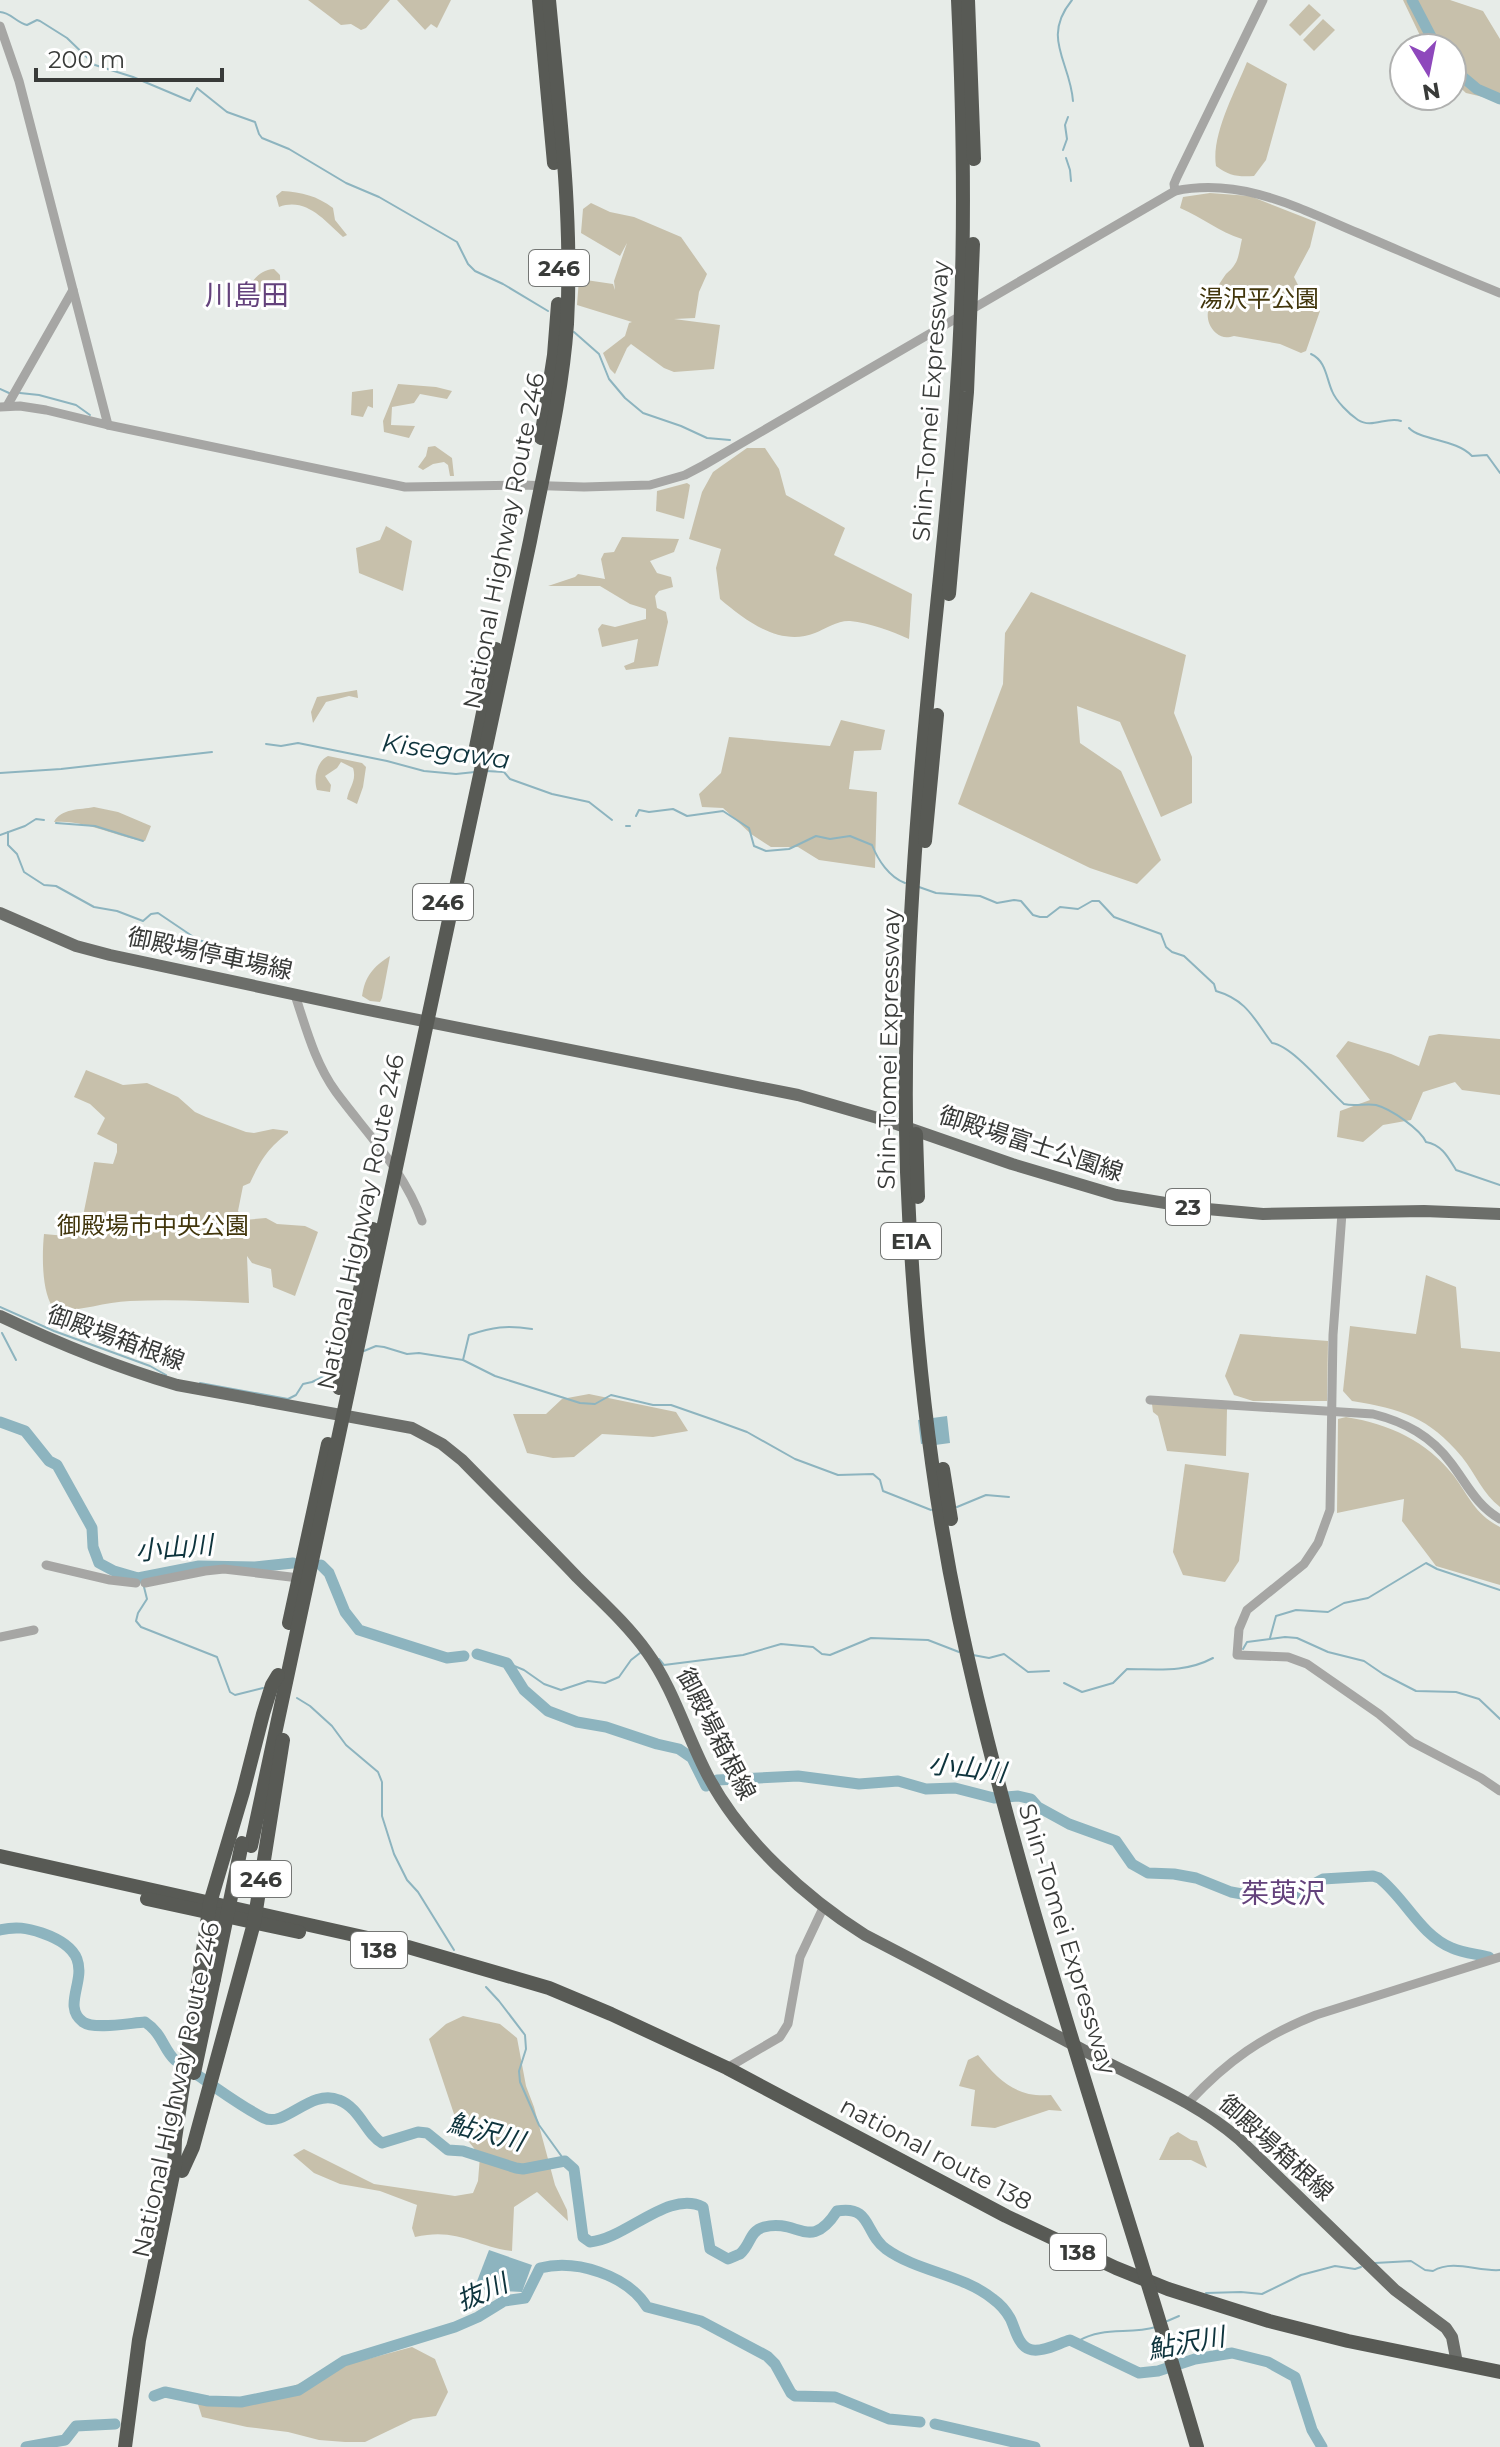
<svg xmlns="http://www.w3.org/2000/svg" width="1500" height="2447" font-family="Montserrat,'Noto Sans JP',sans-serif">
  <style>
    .green { fill: #c7c0ab }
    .water { fill: #8db4bf }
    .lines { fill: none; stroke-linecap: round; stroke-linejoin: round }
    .stream { stroke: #8db4bf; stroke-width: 2 }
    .river { stroke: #8db4bf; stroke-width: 11 }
    .minor { stroke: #a6a6a4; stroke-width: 9 }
    .major { stroke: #6c6e6a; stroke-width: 12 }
    .highway { stroke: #585a55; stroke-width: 14 }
    .highway-bridge { stroke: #585a55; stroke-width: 14 }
    .labels { text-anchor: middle; stroke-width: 6; stroke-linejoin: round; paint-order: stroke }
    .shield { fill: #fff; stroke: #747674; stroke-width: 2 }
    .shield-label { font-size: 22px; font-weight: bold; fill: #393b39 }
    .park-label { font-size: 24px; fill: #42360c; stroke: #fff }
    .street-label { font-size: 24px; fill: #393b39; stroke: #fff }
    .water-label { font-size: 26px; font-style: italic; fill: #0e343d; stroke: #fff }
    .quarter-label { font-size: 28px; fill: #64427c; stroke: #fff }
  </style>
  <rect width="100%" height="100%" fill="#e7ece8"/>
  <g class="green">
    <polygon points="308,0 390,0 366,28 361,30 351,24 341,25"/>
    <polygon points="397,0 451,0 437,28 431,24 425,30"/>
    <polygon points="1403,0 1450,0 1483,11 1500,39 1500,101 1466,93 1452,80 1452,48 1426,48"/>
    <polygon points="1309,4 1321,15 1300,36 1289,25"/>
    <polygon points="1323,19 1335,30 1314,51 1303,40"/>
    <path d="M1247,62L1287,84L1266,160L1254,176C1238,177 1229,176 1216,166C1211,135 1235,92 1247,62Z"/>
    <path d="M282,191C302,192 317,196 333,208L335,220L347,235L343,237C324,220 306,197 279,207L276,196Z"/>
    <path d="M1210,193L1250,196L1316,222L1310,247L1294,277L1298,285L1320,311L1306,351L1301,353L1280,344L1234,336C1227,338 1222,338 1216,333C1197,316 1215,290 1226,274C1229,271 1233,268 1235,264C1239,258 1240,247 1242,239C1219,232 1202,217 1180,208L1183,197Z"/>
    <polygon points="591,203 610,212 634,217 681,237 707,274 699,292 695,318 674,319 720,325 714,369 674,372 664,368 631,344 627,348 615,374 610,369 603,353 625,336 629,323 632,322 577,305 579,279 613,284 615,290 614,281 627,243 620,256 581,233 583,209"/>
    <path d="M274,269L280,275L281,303L265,305L253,295L244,297C250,283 258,270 274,269Z"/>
    <polygon points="398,384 436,387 452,391 447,399 420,394 414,403 392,407 391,425 415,426 409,438 384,432 383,421"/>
    <polygon points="373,389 373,408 368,406 363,417 351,415 352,392"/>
    <polygon points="435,446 452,458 454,476 450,476 448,465 444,462 433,464 423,470 418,467 426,456 428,447"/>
    <path d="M747,448H765L779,469L786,495L845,528L834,555L912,594L909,639C891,631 870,623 850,621C839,620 825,629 815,633C780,647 746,621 720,599L716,568L721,549L689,539L702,492L713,472Z"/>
    <polygon points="687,483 690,485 684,519 656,511 657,491"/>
    <polygon points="386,526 412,541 403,591 359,573 356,548 380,540"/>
    <polygon points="622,537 679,539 674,552 650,561 657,573 671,577 673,587 659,591 655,596 657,608 666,612 668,622 658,666 626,670 624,666 634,662 638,639 602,647 598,629 602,624 615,627 646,619 646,609 630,604 600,586 548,586 575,577 578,574 605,579 601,559 604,553 614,552"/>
    <polygon points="1031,592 1186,655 1174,713 1192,757 1192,803 1161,817 1120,722 1077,706 1080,743 1121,771 1161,860 1137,884 1090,868 958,804 1003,684 1005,633"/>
    <polygon points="357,690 358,698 349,696 326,702 313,723 311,712 317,697"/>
    <polygon points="841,720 885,730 881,750 854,751 849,789 877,792 875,868 819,860 798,847 771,847 751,834 723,808 702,807 699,794 721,773 729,737 830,746"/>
    <path d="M328,756L362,763L366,767L363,787L357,804L347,799C349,787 357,781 353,768L341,762L337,768L325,776L331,785L330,792L317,790C313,778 317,761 328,756Z"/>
    <path d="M94,807L118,812L151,826L145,841C115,837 85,819 54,822C61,808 80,810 94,807Z"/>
    <path d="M390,956L382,998L380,1002L370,1001L362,996C365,976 373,967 390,956Z"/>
    <polygon points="1439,1034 1500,1039 1500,1095 1462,1090 1455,1082 1423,1092 1411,1120 1383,1125 1363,1142 1337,1137 1340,1111 1370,1100 1336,1056 1348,1041 1391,1054 1419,1066 1429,1036"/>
    <path d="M86,1070L123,1085L147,1083L178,1097L195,1112L206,1117L246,1132L254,1133L273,1129L288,1131V1133C267,1149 261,1160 250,1183L243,1186L238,1211L244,1220L266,1218L277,1224L305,1226L318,1232L295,1296L273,1287L271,1269L252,1263L247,1256L249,1303C209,1301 170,1299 130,1301C105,1302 81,1311 56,1311C41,1297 42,1254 44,1234L66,1236L70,1217L83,1216L94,1162L113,1164L117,1152V1144L97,1134L105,1118L90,1104L74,1097Z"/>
    <path d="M1426,1275L1456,1287L1461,1348L1500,1352V1507C1483,1494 1475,1473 1462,1457C1429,1417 1401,1409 1352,1401L1343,1391L1350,1326L1416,1334Z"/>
    <polygon points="1240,1334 1328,1341 1327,1401 1253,1401 1234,1395 1225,1376"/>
    <polygon points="589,1394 676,1412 688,1431 653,1437 602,1434 574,1457 553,1458 527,1453 513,1414 546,1414 562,1399"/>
    <polygon points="1152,1404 1227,1409 1226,1456 1167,1451 1158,1416 1153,1412"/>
    <path d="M1346,1417C1389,1424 1427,1441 1454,1476C1470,1498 1475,1514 1500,1527V1585L1436,1566L1402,1521L1404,1499L1337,1513L1338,1419Z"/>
    <polygon points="1185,1464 1249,1473 1239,1561 1225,1582 1183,1575 1173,1552"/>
    <path d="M463,2016L500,2024L517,2038L526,2086L534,2107L555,2185L567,2210L568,2221L537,2192L514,2207L512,2251C474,2246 457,2227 415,2237L412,2228L417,2205L380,2191L340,2184L314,2173L293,2155L304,2149L374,2184L455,2196L473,2193L478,2181L480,2156L459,2129L429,2039L446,2024Z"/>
    <path d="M978,2055C999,2081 1017,2098 1051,2095L1062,2111L1049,2110L995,2128L971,2126L975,2090L959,2086L968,2060Z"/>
    <polygon points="1178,2132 1191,2140 1197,2141 1207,2168 1191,2160 1159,2160 1170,2137"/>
    <polygon points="412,2347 435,2359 448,2392 436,2416 413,2419 365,2442 345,2442 319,2440 288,2432 247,2427 202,2417 197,2401 251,2404 338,2367"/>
  </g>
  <g class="water">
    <polygon points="947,1416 950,1443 928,1446 927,1443 921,1444 918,1420"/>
    <polygon points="489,2250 532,2265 522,2292 474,2289"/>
  </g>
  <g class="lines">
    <g class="stream">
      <path d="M1072,0C1041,38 1070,61 1073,101"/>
      <path d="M0,12C10,12 17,23 27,25L37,20L40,21L67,38L95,65L133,77L190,101L197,88L227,112L255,122L259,134L262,138L289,149L346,183L379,197L457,242L468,264L475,271L503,284L548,311"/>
      <polyline points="1063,150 1067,139 1065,125 1068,117"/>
      <polyline points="1066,158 1070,170 1071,181"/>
      <polyline points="574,332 599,354 609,379 625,398 643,413 681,426 707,438 730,440"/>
      <path d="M1311,354C1326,361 1326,377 1332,391C1336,401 1349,414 1358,420C1372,429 1387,416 1401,421"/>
      <polyline points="0,389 9,393"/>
      <polyline points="20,393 39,395 76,405 90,415"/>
      <path d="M1409,428C1422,441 1456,439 1472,456L1487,455L1500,473"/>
      <polyline points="266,744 281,746 298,743 387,761 424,771 456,774 475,772"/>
      <polyline points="486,771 504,772 510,779 552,794 589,802 612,820"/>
      <polyline points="0,773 61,769 212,752"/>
      <path d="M636,816L639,810L649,812L673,809L687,816L723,811L749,828L754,846L766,851L789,849L816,836L830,839L850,836L872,845C878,860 889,877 905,883"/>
      <polyline points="56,823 95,826 143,841"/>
      <polyline points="626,826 630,826"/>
      <polyline points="8,832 8,845 17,854 24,872 44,885 56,886 94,907 117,911 143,921 151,914 158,913 198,940 239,950 254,963 284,969"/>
      <polyline points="0,835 25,826 36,819 44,820"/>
      <path d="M919,887L936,893L980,896L997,903L1014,900L1021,901L1033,915L1040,917H1047L1060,907L1078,909L1092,901H1099L1114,917L1161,934L1166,947L1172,952L1184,956L1214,984L1216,991C1247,1000 1254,1019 1272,1043C1293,1046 1327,1089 1344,1104C1355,1107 1365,1103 1376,1105C1391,1109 1420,1129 1426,1142C1442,1145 1448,1157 1456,1170L1500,1185"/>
      <polyline points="0,1307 54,1331 150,1366 166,1375"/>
      <polyline points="2,1333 16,1360"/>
      <polyline points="364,1351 376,1346 384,1347 407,1354 419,1353 463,1360 495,1376 580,1403 595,1404 611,1395 653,1405 671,1405 714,1420 747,1432 795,1459 838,1475 873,1474 880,1480 883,1491 931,1510"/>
      <path d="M463,1360L469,1335C493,1327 506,1325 532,1329"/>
      <polyline points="200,1383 288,1399 296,1395 303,1384 312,1382 335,1371"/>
      <polyline points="957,1507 986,1495 1009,1497"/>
      <polyline points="144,1587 147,1599 138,1613 136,1621 141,1627 217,1657 230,1692 235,1695 263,1688"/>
      <polyline points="1270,1638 1276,1616 1296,1610 1328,1612 1344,1603 1368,1598 1426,1563 1437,1569 1500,1590"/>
      <polyline points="1243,1649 1247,1642 1285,1637 1297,1638 1328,1652 1364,1661 1383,1674 1416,1691 1456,1692 1479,1699 1500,1719"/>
      <polyline points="973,1655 989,1658 1004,1654 1028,1672 1049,1671"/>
      <polyline points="659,1659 664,1665 743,1655 781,1644 813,1647 822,1654 830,1655 871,1638 928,1640 959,1652"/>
      <polyline points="507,1663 524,1670 544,1684 561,1690 588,1681 605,1683 619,1677 631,1660 640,1653"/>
      <path d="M1064,1683L1082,1692L1113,1683L1127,1669C1158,1669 1185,1673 1213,1658"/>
      <polyline points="297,1698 310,1706 332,1726 346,1745 378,1772 382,1782 382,1816 394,1854 407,1880 418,1892 454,1950"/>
      <polyline points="486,1987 499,2001 525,2035 526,2049 519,2071 520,2082 539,2125 565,2161"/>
      <path d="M1375,2263L1411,2261L1425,2270L1433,2271C1454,2259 1478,2272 1500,2270"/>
      <polyline points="1206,2293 1241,2292 1262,2294 1301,2275 1335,2266 1355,2269 1361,2267"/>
      <polyline points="1165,2322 1179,2316"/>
      <path d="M1078,2341C1104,2326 1128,2335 1156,2327"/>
    </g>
    <g class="river">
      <polyline points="1412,0 1437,48"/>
      <polyline points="1452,68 1477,89 1500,99"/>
      <polyline points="0,1422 25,1431 49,1461 57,1465 92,1528 93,1547 99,1563 114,1571 138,1578 199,1566 255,1567 293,1563"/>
      <polyline points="321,1565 329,1573 345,1612 359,1630 447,1658 464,1656"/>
      <path d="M477,1654L507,1663L524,1690L548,1711L577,1722L606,1727L657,1744L679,1749L692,1758L706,1786L717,1780L798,1776L859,1784L898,1781L926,1789L955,1788L994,1798L1018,1796L1031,1799L1038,1807L1069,1824L1116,1841L1132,1864L1148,1873L1174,1874L1196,1878L1231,1892L1275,1900L1293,1895L1323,1879L1373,1876L1379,1878C1405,1898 1420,1935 1452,1948C1463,1953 1477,1954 1489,1957"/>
      <path d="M0,1930C16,1926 27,1928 42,1933C114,1958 53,2000 83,2022C94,2030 130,2023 145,2022C163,2034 163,2049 175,2060C184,2068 197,2074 206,2081C225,2094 244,2108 264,2118C285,2128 311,2088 339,2100C360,2108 366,2134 382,2143L418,2132L427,2133L448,2150L463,2151L516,2168L523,2169L565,2161L574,2169L583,2237L590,2242C626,2239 669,2189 703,2207L710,2249L728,2259C729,2259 739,2254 740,2254C751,2245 749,2231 764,2227C798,2218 810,2253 837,2211C872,2205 864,2233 886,2249C918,2272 962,2274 993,2299C1000,2304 1006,2311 1010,2318C1015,2327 1017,2344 1029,2349C1040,2354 1059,2343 1070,2340L1139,2373L1158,2371L1195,2359L1232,2353L1268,2362L1295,2377L1312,2430L1322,2447"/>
      <path d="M154,2396L165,2392L208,2401L241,2402L299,2390L344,2361L455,2327L478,2317L504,2301L525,2298L540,2268C576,2259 627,2275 647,2307L701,2321L767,2356L775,2364L791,2393L795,2396L835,2397L889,2419L920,2422"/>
      <polyline points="935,2424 1035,2447"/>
      <polyline points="26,2447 65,2440 76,2426 115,2424"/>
    </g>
    <g class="minor">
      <polyline points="0,26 19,81 108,425"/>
      <polyline points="1175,191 1174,184 1177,177 1263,0"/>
      <polyline points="7,406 73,290"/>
      <path d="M0,407L20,406L46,410L108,425L405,487L521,485L584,487L650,485L685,475L704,465L1175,191C1241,177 1299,208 1358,233C1405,253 1452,274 1500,293"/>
      <path d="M295,995C306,1028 315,1063 336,1092C367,1134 404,1170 422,1221"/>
      <polyline points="1342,1213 1333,1335 1330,1510 1318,1543 1304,1564 1247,1610 1239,1629 1237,1655 1288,1657 1307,1664 1379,1714 1412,1742 1481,1778 1500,1791"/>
      <path d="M1150,1400L1373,1414C1405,1422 1431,1436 1451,1463C1467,1484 1476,1505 1500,1519"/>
      <polyline points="46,1565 110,1580 136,1583"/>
      <polyline points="145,1583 205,1571 224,1569 299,1578"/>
      <polyline points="0,1637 34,1630"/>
      <polyline points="727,2068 780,2037 788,2024 800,1957 824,1906"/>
      <path d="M1189,2102C1227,2061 1263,2036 1316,2015L1500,1957"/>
    </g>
    <g class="major">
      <polyline points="0,913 76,946 110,955 358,1008 798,1095 888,1121 1012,1164 1116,1195 1196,1208 1263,1214 1424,1211 1500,1214"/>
      <path d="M0,1316C57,1343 116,1367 177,1385L412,1428L442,1444L462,1460C500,1499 539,1537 577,1577C601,1601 627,1624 647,1652C674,1689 687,1737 709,1778C742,1840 806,1898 865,1935C944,1976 1022,2017 1100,2059C1149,2084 1197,2103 1239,2139L1395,2290L1446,2328L1452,2337L1457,2363"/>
    </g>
    <g class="highway">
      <polyline points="539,0 554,163"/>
      <polyline points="541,438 554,355 558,304"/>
      <polyline points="476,747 496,649"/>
      <polyline points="339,1388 373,1229"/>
      <polyline points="289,1623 328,1444"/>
      <path d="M251,1846L530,541C544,469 562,397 567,324C573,216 559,107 549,0"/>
      <polyline points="0,1856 408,1947 549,1988 611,2014 727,2068 1006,2216 1116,2268 1168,2289 1269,2321 1348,2341 1500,2372"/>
      <polyline points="147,1899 299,1932"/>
      <polyline points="194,2073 214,1979"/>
      <polyline points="174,2169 175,2139 210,1903 243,1792 263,1714 272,1685 278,1675"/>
      <polyline points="182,2171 193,2147 254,1923 283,1740"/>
      <polyline points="125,2447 139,2340 176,2160"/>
    </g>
    <g class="highway-bridge">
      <path d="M958,0C964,129 966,258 957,387C948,524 929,661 919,798C909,922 903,1047 907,1172C913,1322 928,1472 959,1618C1019,1900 1117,2171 1197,2447"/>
      <polyline points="968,0 974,159"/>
      <polyline points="949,594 967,392 973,244"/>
      <polyline points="925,841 937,715"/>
      <polyline points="916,1134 918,1197"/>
      <polyline points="943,1469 951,1519"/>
      <polyline points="214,1979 242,1843"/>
    </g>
  </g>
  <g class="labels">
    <g class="shield">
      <rect x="529" y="250" width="60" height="36" rx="6"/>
      <rect x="413" y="884" width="60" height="36" rx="6"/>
      <rect x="1166" y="1189" width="44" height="36" rx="6"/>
      <rect x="881" y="1223" width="60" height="36" rx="6"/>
      <rect x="231" y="1861" width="60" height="36" rx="6"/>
      <rect x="351" y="1932" width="56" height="36" rx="6"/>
      <rect x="1050" y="2234" width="56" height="36" rx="6"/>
    </g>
    <g class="shield-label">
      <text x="559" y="276">246</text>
      <text x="443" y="910">246</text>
      <text x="1188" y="1215">23</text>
      <text x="911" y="1249">E1A</text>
      <text x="261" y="1887">246</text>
      <text x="379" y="1958">138</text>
      <text x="1078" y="2260">138</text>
    </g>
    <g class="park-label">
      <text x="1259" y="307">湯沢平公園</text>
      <text x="153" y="1234">御殿場市中央公園</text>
    </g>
    <g class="street-label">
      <text transform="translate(931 401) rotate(-86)" y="8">Shin-Tomei Expressway</text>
      <text transform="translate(504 541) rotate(-79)" y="8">National Highway Route 246</text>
      <text transform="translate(210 954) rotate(12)" y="8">御殿場停車場線</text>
      <text transform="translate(889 1049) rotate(-89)" y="8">Shin-Tomei Expressway</text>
      <text transform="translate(1031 1144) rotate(18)" y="8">御殿場富士公園線</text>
      <text transform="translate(361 1222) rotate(-78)" y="8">National Highway Route 246</text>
      <text transform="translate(116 1338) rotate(20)" y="8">御殿場箱根線</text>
      <text transform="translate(716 1734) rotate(63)" y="8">御殿場箱根線</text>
      <text transform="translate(1067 1939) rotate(73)" y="8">Shin-Tomei Expressway</text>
      <text transform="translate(176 2090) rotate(-78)" y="8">National Highway Route 246</text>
      <text transform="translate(1276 2148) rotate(42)" y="8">御殿場箱根線</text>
      <text transform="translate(936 2154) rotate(28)" y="8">national route 138</text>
    </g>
    <g class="water-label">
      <text transform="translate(446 751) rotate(8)" y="9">Kisegawa</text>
      <text transform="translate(174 1548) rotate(-5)" y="9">小山川</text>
      <text transform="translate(967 1768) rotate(7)" y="9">小山川</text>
      <text transform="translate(486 2132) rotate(15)" y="9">鮎沢川</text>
      <text transform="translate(482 2292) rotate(-23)" y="9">抜川</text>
      <text transform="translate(1186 2343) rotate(-10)" y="9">鮎沢川</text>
    </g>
    <g class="quarter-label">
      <text x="247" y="305">川島田</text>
      <text x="1283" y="1903">茱萸沢</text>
    </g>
  </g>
  <g transform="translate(1428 72) rotate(170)"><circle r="38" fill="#ffffff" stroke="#b0b1b0" stroke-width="2"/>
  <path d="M0-6L14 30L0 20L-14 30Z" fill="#8e48bc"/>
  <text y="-12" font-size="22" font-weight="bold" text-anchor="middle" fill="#393b39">N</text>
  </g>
  <path d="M36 68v12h186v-12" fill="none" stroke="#393b39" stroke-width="4"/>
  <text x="48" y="68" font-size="24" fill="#393b39" stroke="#ffffff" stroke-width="6" paint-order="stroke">200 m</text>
</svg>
